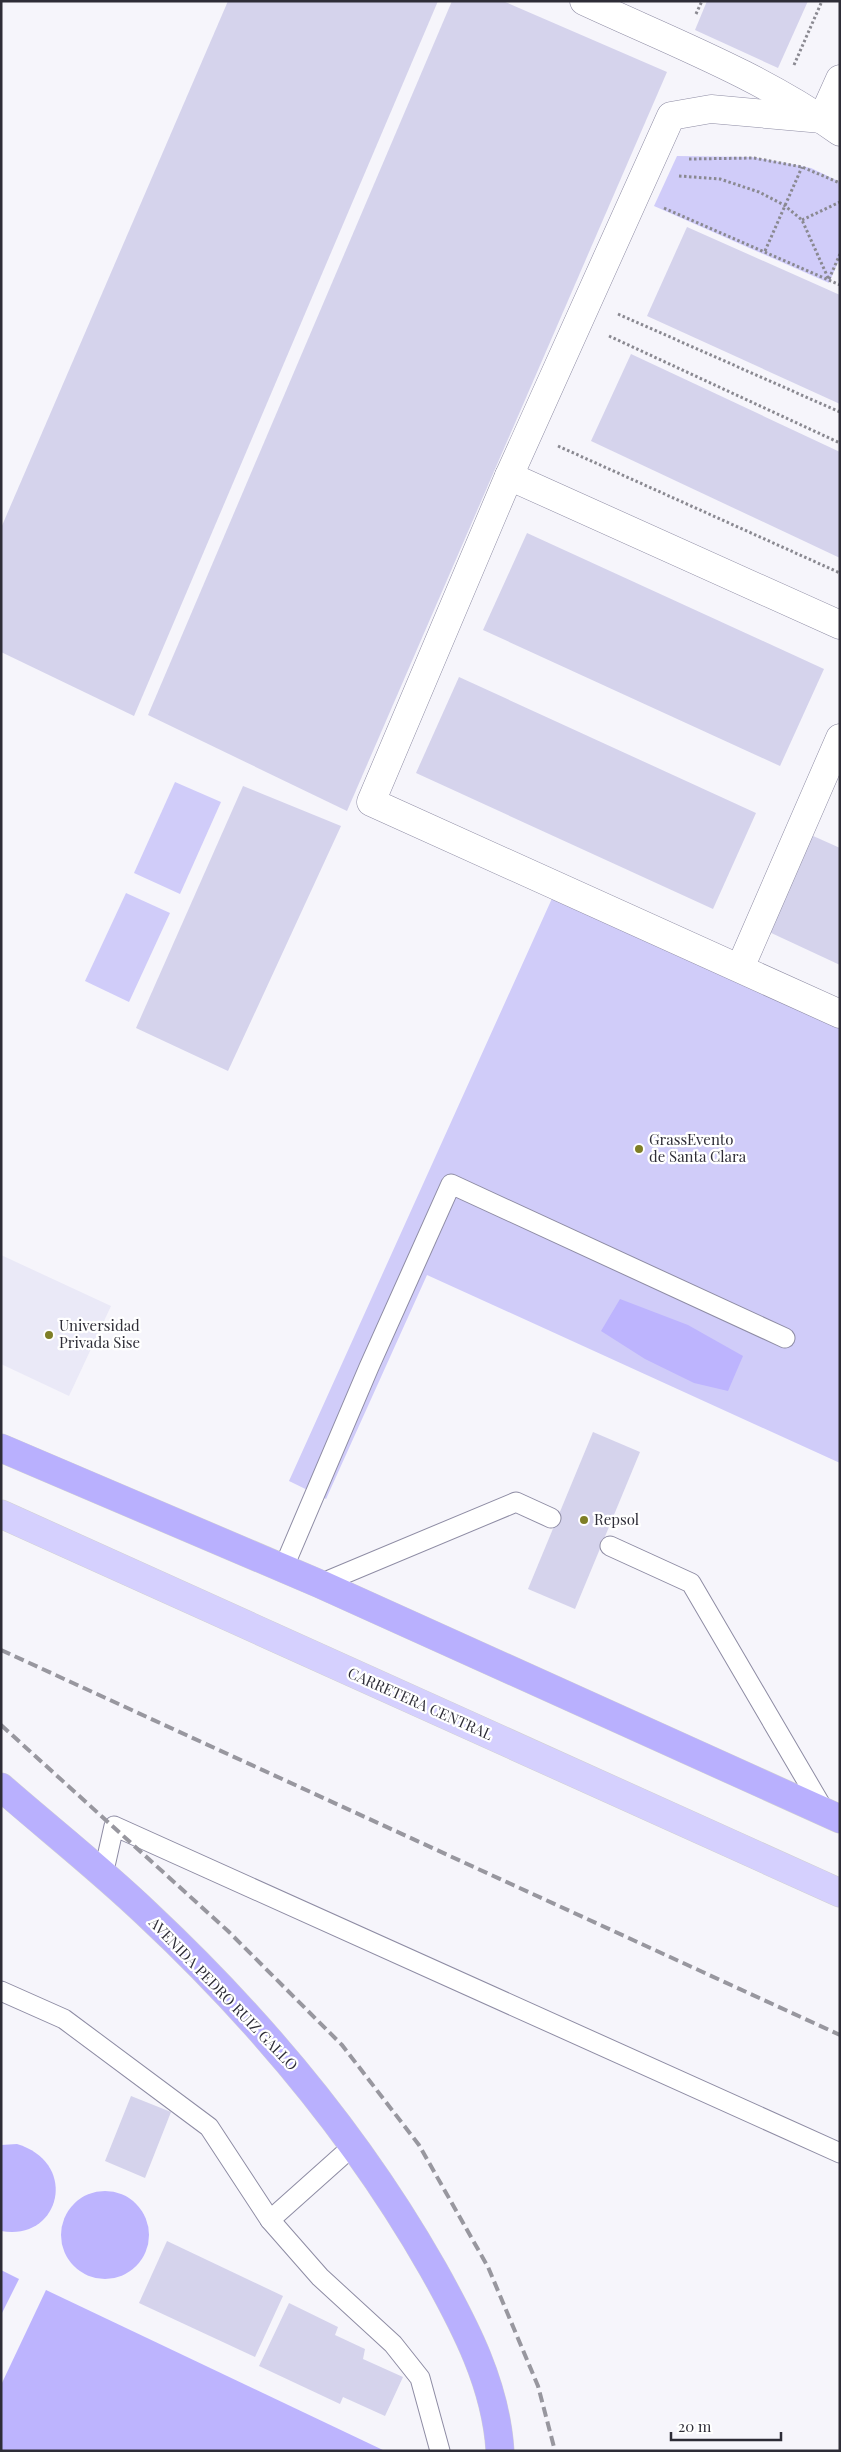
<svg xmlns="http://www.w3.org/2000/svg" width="841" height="2452" font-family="'Playfair Display',serif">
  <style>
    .built { fill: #eae9f7 }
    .green { fill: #d0ccf9 }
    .water { fill: #bdb4fe }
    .building { fill: #d5d3ec }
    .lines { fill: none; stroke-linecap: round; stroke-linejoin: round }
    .lane-casing { stroke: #8e8ca4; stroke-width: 21 }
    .street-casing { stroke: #8e8ca4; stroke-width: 29 }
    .primary-casing { stroke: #d1d1d3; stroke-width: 29 }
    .highway-casing { stroke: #d1d1d3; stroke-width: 29 }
    .path { stroke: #8a8991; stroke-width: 3; stroke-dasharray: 2.5 2.5; stroke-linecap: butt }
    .lane { stroke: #fff; stroke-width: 19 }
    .street { stroke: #fff; stroke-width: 28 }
    .primary { stroke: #d5d0fe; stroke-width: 28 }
    .highway { stroke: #b9b0fe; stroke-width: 28 }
    .rail { stroke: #98979f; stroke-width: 4; stroke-dasharray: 10 5; stroke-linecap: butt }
    .poi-dot { fill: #7e7e26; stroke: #fff; stroke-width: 2 }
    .labels { text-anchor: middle; stroke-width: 4.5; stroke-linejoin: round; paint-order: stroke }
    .poi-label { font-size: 15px; fill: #2e2d37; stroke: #fff; text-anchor: start }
    .street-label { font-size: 15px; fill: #2e2d37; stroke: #fff }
  </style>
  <rect width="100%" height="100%" fill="#f6f5fb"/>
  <polygon class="built" points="1,1255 111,1306 69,1396 1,1364"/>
  <g class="green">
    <polygon points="677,156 752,157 811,168 840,182 840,258 829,283 654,206"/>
    <polygon points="175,782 221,802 180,894 134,873"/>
    <polygon points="126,893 170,913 129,1002 85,981"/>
    <polygon points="554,894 840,1024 840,1463 427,1275 326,1499 289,1481"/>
  </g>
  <g class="water">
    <polygon points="620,1299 688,1325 743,1356 728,1391 694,1383 645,1359 601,1331"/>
    <path d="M17,2144C80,2163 60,2242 1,2231V2145Z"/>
    <circle cx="105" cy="2235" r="44"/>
    <polygon points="1,2270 19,2279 1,2315"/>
    <polygon points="46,2290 385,2451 1,2451 1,2385"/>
  </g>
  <g class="building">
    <polygon points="228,1 438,1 134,716 1,652 1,528"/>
    <polygon points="452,1 503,1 667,72 347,811 148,715"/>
    <polygon points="707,1 808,1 778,68 695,30"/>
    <polygon points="687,227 840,295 840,404 647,316"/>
    <polygon points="631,354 840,452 840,558 591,441"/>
    <polygon points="527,533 824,669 780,766 483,630"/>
    <polygon points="459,677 756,813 713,909 416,773"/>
    <polygon points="243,786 341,826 228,1071 136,1028"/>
    <polygon points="811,835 840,848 840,965 767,931"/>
    <polygon points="593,1432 640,1452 575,1609 528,1589"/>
    <polygon points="131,2096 171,2112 145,2178 105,2161"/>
    <polygon points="167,2241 283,2296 255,2357 139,2303"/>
    <polygon points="289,2303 338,2327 335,2335 365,2349 363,2359 403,2377 385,2416 343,2397 340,2404 259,2366"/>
  </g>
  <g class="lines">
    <defs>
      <g id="lane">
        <polyline points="610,1546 691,1583 825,1812"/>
        <polyline points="283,1569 369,1367 451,1184 785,1338"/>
        <polyline points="320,1584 516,1502 551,1518"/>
        <polyline points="103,1875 114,1826 840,2153"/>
        <polyline points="1,1991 64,2019 209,2127 270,2220 320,2277 393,2344 420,2378 440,2451"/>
        <polyline points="270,2220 354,2145"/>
      </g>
      <g id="street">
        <path d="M584,1C670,41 762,76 840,132"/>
        <polyline points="840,79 822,119 711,109 671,116 509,476 371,802 840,1014"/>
        <polyline points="509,476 840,625"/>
        <polyline points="740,968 840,738"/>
      </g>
      <polyline id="primary" points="1,1514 840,1893"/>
      <g id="highway">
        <polyline points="1,1448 320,1584 840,1819"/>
        <path d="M1,1787C49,1829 100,1869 146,1913C258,2018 357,2135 433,2269C465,2326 496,2385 500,2451"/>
      </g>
    </defs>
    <use href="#lane" class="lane-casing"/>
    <use href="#street" class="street-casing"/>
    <use href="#primary" class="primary-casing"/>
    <use href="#highway" class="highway-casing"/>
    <g class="path">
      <polyline points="696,14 702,1"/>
      <polyline points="794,65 822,1"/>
      <polyline points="689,159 754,158 802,167 840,183"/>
      <polyline points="679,176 720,179 759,192 784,205 802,220 829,280"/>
      <polyline points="664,208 840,285"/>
      <polyline points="802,220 840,202"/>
      <polyline points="765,251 802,167"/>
      <polyline points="829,279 840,254"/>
      <polyline points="618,314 840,412"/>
      <polyline points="609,336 840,443"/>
      <polyline points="558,446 840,573"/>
    </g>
    <use href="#lane" class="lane"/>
    <use href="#street" class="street"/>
    <use href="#primary" class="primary"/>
    <use href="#highway" class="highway"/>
    <g class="rail">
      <polyline points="1,1650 840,2035"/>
      <polyline points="1,1725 228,1931 342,2045 419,2145 488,2267 538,2386 555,2451"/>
    </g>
  </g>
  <g class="poi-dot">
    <circle cx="639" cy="1149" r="5"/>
    <circle cx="49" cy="1335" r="5"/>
    <circle cx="584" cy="1520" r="5"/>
  </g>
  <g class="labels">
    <g class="poi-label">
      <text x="649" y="1145">GrassEvento<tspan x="649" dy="17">de Santa Clara</tspan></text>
      <text x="59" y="1331">Universidad<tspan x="59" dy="17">Privada Sise</tspan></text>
      <text x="594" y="1525">Repsol</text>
    </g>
    <g class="street-label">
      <text transform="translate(420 1704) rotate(24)" y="5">CARRETERA CENTRAL</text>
      <text transform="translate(223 1994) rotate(46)" y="5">AVENIDA PEDRO RUIZ GALLO</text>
    </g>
  </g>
  <rect width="841" height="2452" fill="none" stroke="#2e2d37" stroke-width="5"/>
  <path d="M671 2432v8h110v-8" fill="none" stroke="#2e2d37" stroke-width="2.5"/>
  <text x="678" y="2432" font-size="15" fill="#2e2d37" stroke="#ffffff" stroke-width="4" paint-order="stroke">20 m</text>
</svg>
